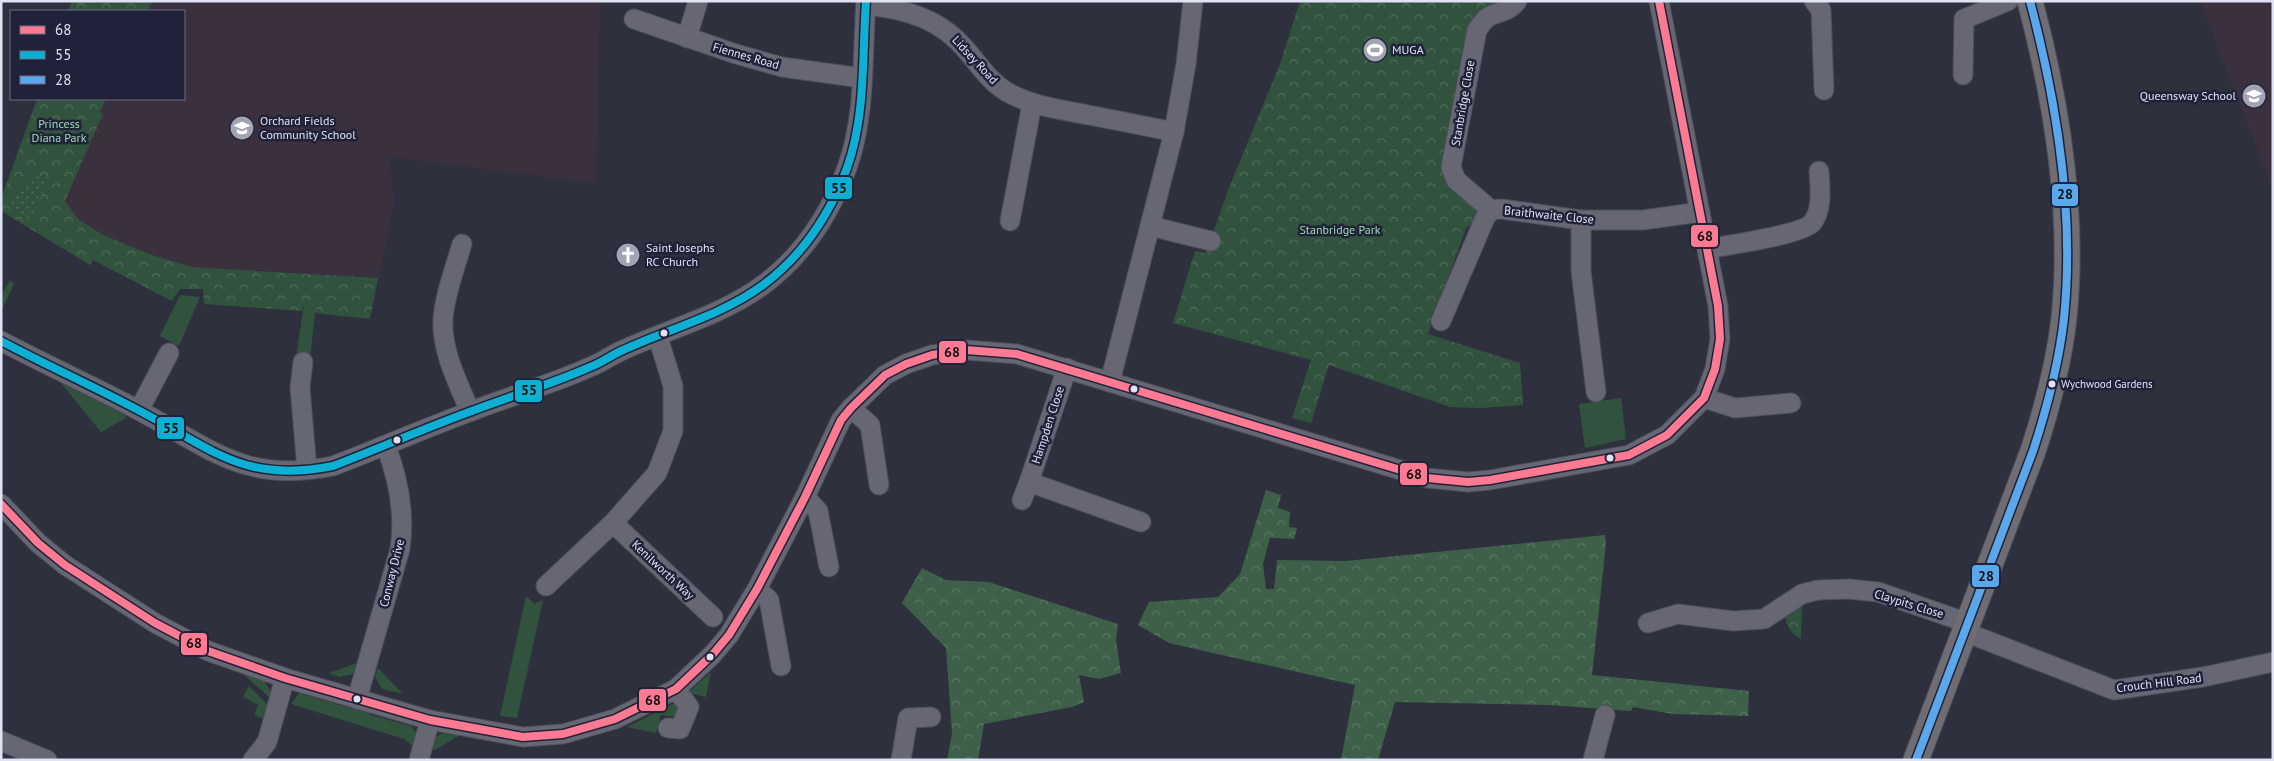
<svg xmlns="http://www.w3.org/2000/svg" width="2274" height="761" font-family="'PT Sans',sans-serif">
  <style>
    .education { fill: #3b303e }
    .grass { fill: #31533d }
    .forest { fill: url(#forest-crowns) }
    .park { fill: url(#park-crowns) }
    .garden { fill: url(#garden-dots) }
    .lines { fill: none; stroke-linecap: round; stroke-linejoin: round }
    .minor-casing { stroke: #4c4e5a; stroke-width: 21 }
    .major-casing { stroke: #4c4e5a; stroke-width: 27 }
    .minor { stroke: #666773; stroke-width: 19 }
    .major { stroke: #6f6c72; stroke-width: 25 }
    .bus-1-casing { stroke: #1f2239; stroke-width: 11 }
    .bus-2-casing { stroke: #1f2239; stroke-width: 11 }
    .bus-3-casing { stroke: #1f2239; stroke-width: 11 }
    .bus-1 { stroke: #fe7a93; stroke-width: 8 }
    .bus-2 { stroke: #0dafd3; stroke-width: 8 }
    .bus-3 { stroke: #5aa8eb; stroke-width: 8 }
    .bus-dot { fill: #e0e3f3; stroke: #1f2239; stroke-width: 2 }
    .labels { text-anchor: middle; stroke-width: 5; stroke-linejoin: round; paint-order: stroke }
    .bus-label { font-size: 11px; fill: #e0e3f3; stroke: #1f2239; text-anchor: start }
    .poi-label { font-size: 12px; fill: #e0e3f3; stroke: #1f2239; text-anchor: start }
    .street-label { font-size: 12px; fill: #e0e3f3; stroke: #1f2239 }
    .park-label { font-size: 12px; fill: #9adcac; stroke: #1f2239 }
    .line-badge { stroke: #1f2239; stroke-width: 2 }
    .pale-badge-label { font-size: 14px; text-anchor: middle; font-weight: bold; fill: #111 }
  </style>
  <defs>
    <pattern id="forest-crowns" width="20" height="18" patternUnits="userSpaceOnUse" patternTransform="scale(1.25)"><rect width="20" height="18" fill="#3e6049"/><path d="M2 6a3 3 0 1 1 6 0M12 15a3 3 0 1 1 6 0" fill="none" stroke="#5a7764"/></pattern>
    <pattern id="park-crowns" width="20" height="18" patternUnits="userSpaceOnUse" patternTransform="scale(1.25)"><rect width="20" height="18" fill="#31533d"/><path d="M2 6a3 3 0 1 1 6 0M12 15a3 3 0 1 1 6 0" fill="none" stroke="#4f6c5a"/></pattern>
    <pattern id="garden-dots" width="8" height="8" patternUnits="userSpaceOnUse" patternTransform="scale(1.25)"><rect width="8" height="8" fill="#31533d"/><path d="M2 2h.1M6 6h.1" fill="none" stroke="#4f6c5a" stroke-width="1.8" stroke-linecap="round"/></pattern>
  </defs>
  <rect width="100%" height="100%" fill="#2e303e"/>
  <g class="education">
    <polygon points="153,1 390,1 389,24 391,1 600,1 596,183 390,157 394,204 379,278 193,267 152,255 103,235 78,219 65,201 103,114 99,113 106,99 184,99 184,11 148,11"/>
    <polygon points="2200,1 2273,1 2273,190"/>
  </g>
  <g class="grass">
    <polygon points="10,280 14,284 1,311 1,296"/>
    <polygon points="180,295 200,297 179,346 160,336"/>
    <polygon points="316,302 310,360 296,357 304,304"/>
    <polygon points="61,383 125,415 126,418 101,432"/>
    <polygon points="1621,398 1626,439 1585,448 1579,404"/>
    <polygon points="526,596 534,604 543,600 517,718 500,716"/>
    <polygon points="357,663 353,674 339,677 329,673"/>
    <polygon points="378,668 403,694 382,689 375,677"/>
    <polygon points="711,672 706,697 688,693"/>
    <polygon points="244,675 263,679 271,692 270,698"/>
    <polygon points="249,686 267,704 264,719 254,715 258,705 243,697"/>
    <polygon points="299,693 346,707 356,706 366,709 370,715 411,726 419,736 415,748 404,739 291,704"/>
    <polygon points="675,703 679,706 678,712 675,717 661,715 656,733 627,727"/>
    <polygon points="448,730 463,733 435,750 430,749 436,737"/>
  </g>
  <g class="forest">
    <polygon points="1266,490 1281,495 1278,508 1290,512 1289,527 1297,528 1294,539 1270,538 1263,564 1266,589 1274,589 1277,560 1346,561 1605,535 1606,543 1592,675 1749,691 1748,716 1673,714 1633,707 1631,711 1549,705 1395,702 1378,760 1341,760 1355,685 1169,643 1138,625 1149,602 1218,597 1240,574"/>
    <polygon points="922,568 946,580 989,582 1118,624 1116,640 1121,673 1099,679 1079,675 1084,702 1072,707 984,724 978,760 947,760 952,733 946,648 902,603"/>
  </g>
  <g class="park">
    <polygon points="72,1 153,1 148,11 68,11"/>
    <polygon points="1300,1 1495,1 1494,8 1485,13 1446,167 1480,211 1477,220 1466,228 1428,334 1520,363 1523,405 1481,408 1450,407 1329,365 1311,423 1292,418 1311,360 1173,323 1195,251 1206,253 1227,193 1280,64"/>
    <polygon points="37,99 106,99 100,112 103,114 65,201 78,219 103,235 152,255 193,267 378,278 370,319 315,313 316,302 304,304 302,311 204,304 203,289 180,289 172,301 93,260 90,265 1,211 1,199"/>
    <path d="M1802,603L1801,639C1790,633 1786,626 1785,614Z"/>
  </g>
  <path class="garden" d="M39,176L49,178L30,221L9,208C16,193 21,178 39,176Z"/>
  <g class="lines">
    <defs>
      <g id="minor">
        <polyline points="1814,1 1821,10 1824,90"/>
        <path d="M866,5C906,9 941,19 967,51C980,66 990,82 1007,92C1032,106 1059,109 1088,115C1116,120 1145,126 1174,132"/>
        <polyline points="634,19 736,54 782,67 862,78"/>
        <polyline points="687,38 698,1"/>
        <polyline points="1963,75 1964,19 2008,1"/>
        <path d="M1491,210L1456,180L1451,167L1477,30C1480,26 1484,20 1488,17C1499,11 1509,12 1517,1"/>
        <polyline points="1581,220 1581,271 1596,392"/>
        <polyline points="1010,221 1032,104"/>
        <polyline points="1150,226 1211,241"/>
        <path d="M462,244C455,268 445,294 443,319C441,350 458,383 470,411"/>
        <path d="M1708,249C1727,245 1801,235 1812,223C1823,210 1820,187 1819,171"/>
        <polyline points="1441,321 1485,218 1491,210 1501,209 1581,220 1643,220 1700,212"/>
        <path d="M1,341C46,365 93,386 138,410C211,448 243,484 333,466C380,448 425,428 472,411C511,396 552,384 590,367C601,363 610,356 621,351C668,329 721,316 763,285C802,256 830,214 847,168C866,115 862,57 866,1"/>
        <polyline points="303,362 300,388 307,469"/>
        <polyline points="1067,368 1029,482 1141,522"/>
        <polyline points="1110,382 1174,132 1186,64 1193,1"/>
        <polyline points="1704,398 1735,408 1791,403"/>
        <polyline points="851,408 870,425 879,485"/>
        <polyline points="139,410 169,353"/>
        <polyline points="805,497 818,511 829,567"/>
        <polyline points="1022,500 1029,482"/>
        <polyline points="1,504 38,543 65,565 155,623 208,651 285,678 430,720 523,737 563,734 615,719 676,689 713,654 729,635 757,589 805,497 841,420 851,408 885,375 906,364 932,355 966,350 1017,354 1427,478 1468,482 1490,480 1629,455 1667,435 1704,398 1715,369 1720,339 1718,306 1659,1"/>
        <polyline points="613,523 713,617"/>
        <polyline points="546,586 613,523 657,473 673,431 673,386 658,337"/>
        <polyline points="757,589 769,600 781,666"/>
        <polyline points="1648,623 1678,614 1733,621 1764,619 1802,594 1818,590 1849,589 1878,592 1968,623"/>
        <polyline points="1965,632 2114,690 2203,677 2273,662"/>
        <path d="M357,699L400,549C405,515 398,478 386,446"/>
        <polyline points="668,728 680,729 689,707 676,689"/>
        <polyline points="1,741 47,760"/>
        <polyline points="253,760 267,742 285,678"/>
        <polyline points="419,760 430,720"/>
        <polyline points="901,760 908,718 931,717"/>
        <polyline points="1593,760 1605,715"/>
      </g>
      <path id="major" d="M1916,760L2033,451C2047,408 2059,363 2064,318C2075,212 2057,103 2030,1"/>
    </defs>
    <use href="#minor" class="minor-casing"/>
    <use href="#major" class="major-casing"/>
    <use href="#minor" class="minor"/>
    <use href="#major" class="major"/>
    <defs>
      <polyline id="bus-1" points="1,504 38,543 65,565 155,623 208,651 285,678 430,720 523,737 563,734 615,719 676,689 713,654 729,635 757,589 805,497 841,420 851,408 885,375 906,364 932,355 966,350 1017,354 1427,478 1468,482 1490,480 1629,455 1667,435 1704,398 1715,369 1720,339 1718,306 1659,1"/>
      <path id="bus-2" d="M1,341C46,365 93,386 138,410C211,448 243,484 333,466C380,448 425,428 472,411C511,396 552,384 590,367C601,363 610,356 621,351C668,329 721,316 763,285C802,256 830,214 847,168C866,115 862,57 866,1"/>
      <path id="bus-3" d="M1916,760L2033,451C2047,408 2059,363 2064,318C2075,212 2057,103 2030,1"/>
    </defs>
    <use href="#bus-1" class="bus-1-casing"/>
    <use href="#bus-2" class="bus-2-casing"/>
    <use href="#bus-3" class="bus-3-casing"/>
    <use href="#bus-1" class="bus-1"/>
    <use href="#bus-2" class="bus-2"/>
    <use href="#bus-3" class="bus-3"/>
  </g>
  <defs>
    <symbol id="stadium-disc" viewBox="-11 -11 22 22"><circle r="9.5" fill="#a2a4b4" stroke="#1f2239"/><path d="M0-5a6.5 5 0 1 0 0 10a6.5 5 0 1 0 0-10ZM-3.5-1.8h7v3.6h-7Z" fill="#fff"/></symbol>
    <symbol id="school-disc" viewBox="-11 -11 22 22"><circle r="9.5" fill="#a2a4b4" stroke="#1f2239"/><path d="M0-5L7-2L0 1L-7-2ZM-4 1L0 2.5L4 1V4Q0 6-4 4Z" fill="#fff"/></symbol>
    <symbol id="church-disc" viewBox="-11 -11 22 22"><circle r="9.5" fill="#a2a4b4" stroke="#1f2239"/><path d="M-1.2-6h2.4v3.5h3.3v2.4h-3.3V6h-2.4V-.1h-3.3v-2.4h3.3Z" fill="#fff"/></symbol>
  </defs>
  <g fill-rule="evenodd">
    <use href="#stadium-disc" x="1361" y="36" width="28" height="28"/>
    <use href="#school-disc" x="2240" y="82" width="28" height="28"/>
    <use href="#school-disc" x="228" y="114" width="28" height="28"/>
    <use href="#church-disc" x="614" y="241" width="28" height="28"/>
  </g>
  <g class="bus-dot">
    <circle cx="664" cy="333" r="4.5"/>
    <circle cx="2052" cy="384" r="4.5"/>
    <circle cx="1134" cy="389" r="4.5"/>
    <circle cx="397" cy="440" r="4.5"/>
    <circle cx="1610" cy="458" r="4.5"/>
    <circle cx="710" cy="657" r="4.5"/>
    <circle cx="357" cy="699" r="4.5"/>
  </g>
  <g class="labels">
    <g class="bus-label">
      <text x="2061" y="388">Wychwood Gardens</text>
    </g>
    <g class="poi-label">
      <text x="1392" y="54">MUGA</text>
      <text x="2236" y="100" text-anchor="end">Queensway School</text>
      <text x="260" y="125">Orchard Fields<tspan x="260" dy="14">Community School</tspan></text>
      <text x="646" y="252">Saint Josephs<tspan x="646" dy="14">RC Church</tspan></text>
    </g>
    <g class="street-label">
      <text transform="translate(746 56) rotate(16)" y="4">Fiennes Road</text>
      <text transform="translate(975 60) rotate(47)" y="4">Lidsey Road</text>
      <text transform="translate(1463 103) rotate(-80)" y="4">Stanbridge Close</text>
      <text transform="translate(1549 215) rotate(6)" y="4">Braithwaite Close</text>
      <text transform="translate(1048 425) rotate(-72)" y="4">Hampden Close</text>
      <text transform="translate(663 570) rotate(43)" y="4">Kenilworth Way</text>
      <text transform="translate(392 573) rotate(-76)" y="4">Conway Drive</text>
      <text transform="translate(1909 604) rotate(17)" y="4">Claypits Close</text>
      <text transform="translate(2159 683) rotate(-7)" y="4">Crouch Hill Road</text>
    </g>
    <g class="park-label">
      <text x="59" y="128">Princess<tspan x="59" dy="14">Diana Park</tspan></text>
      <text x="1340" y="234">Stanbridge Park</text>
    </g>
  </g>
  <g class="line-badge">
    <rect x="824" y="176" width="29" height="24" rx="5" fill="#0dafd3"/>
    <rect x="2051" y="183" width="28" height="24" rx="5" fill="#5aa8eb"/>
    <rect x="1690" y="224" width="29" height="24" rx="5" fill="#fe7a93"/>
    <rect x="938" y="340" width="29" height="24" rx="5" fill="#fe7a93"/>
    <rect x="514" y="379" width="29" height="24" rx="5" fill="#0dafd3"/>
    <rect x="156" y="416" width="29" height="24" rx="5" fill="#0dafd3"/>
    <rect x="1399" y="462" width="29" height="24" rx="5" fill="#fe7a93"/>
    <rect x="1971" y="564" width="29" height="24" rx="5" fill="#5aa8eb"/>
    <rect x="180" y="632" width="28" height="24" rx="5" fill="#fe7a93"/>
    <rect x="638" y="688" width="29" height="24" rx="5" fill="#fe7a93"/>
  </g>
  <g class="pale-badge-label">
    <text x="839" y="193">55</text>
    <text x="2065" y="199">28</text>
    <text x="1705" y="241">68</text>
    <text x="952" y="357">68</text>
    <text x="529" y="395">55</text>
    <text x="171" y="433">55</text>
    <text x="1414" y="479">68</text>
    <text x="1986" y="581">28</text>
    <text x="194" y="648">68</text>
    <text x="653" y="705">68</text>
  </g>
  <rect width="2274" height="761" fill="none" stroke="#e0e3f3" stroke-width="5"/>
  <rect x="10" y="10" width="175" height="90" fill="#1f2239" stroke="#6c6f83"/>
  <rect x="20" y="26" width="25" height="8" fill="#fe7a93" stroke="#6c6f83"/>
  <text x="55" y="35" font-size="15" fill="#e0e3f3">68</text>
  <rect x="20" y="51" width="25" height="8" fill="#0dafd3" stroke="#6c6f83"/>
  <text x="55" y="60" font-size="15" fill="#e0e3f3">55</text>
  <rect x="20" y="76" width="25" height="8" fill="#5aa8eb" stroke="#6c6f83"/>
  <text x="55" y="85" font-size="15" fill="#e0e3f3">28</text>
</svg>
